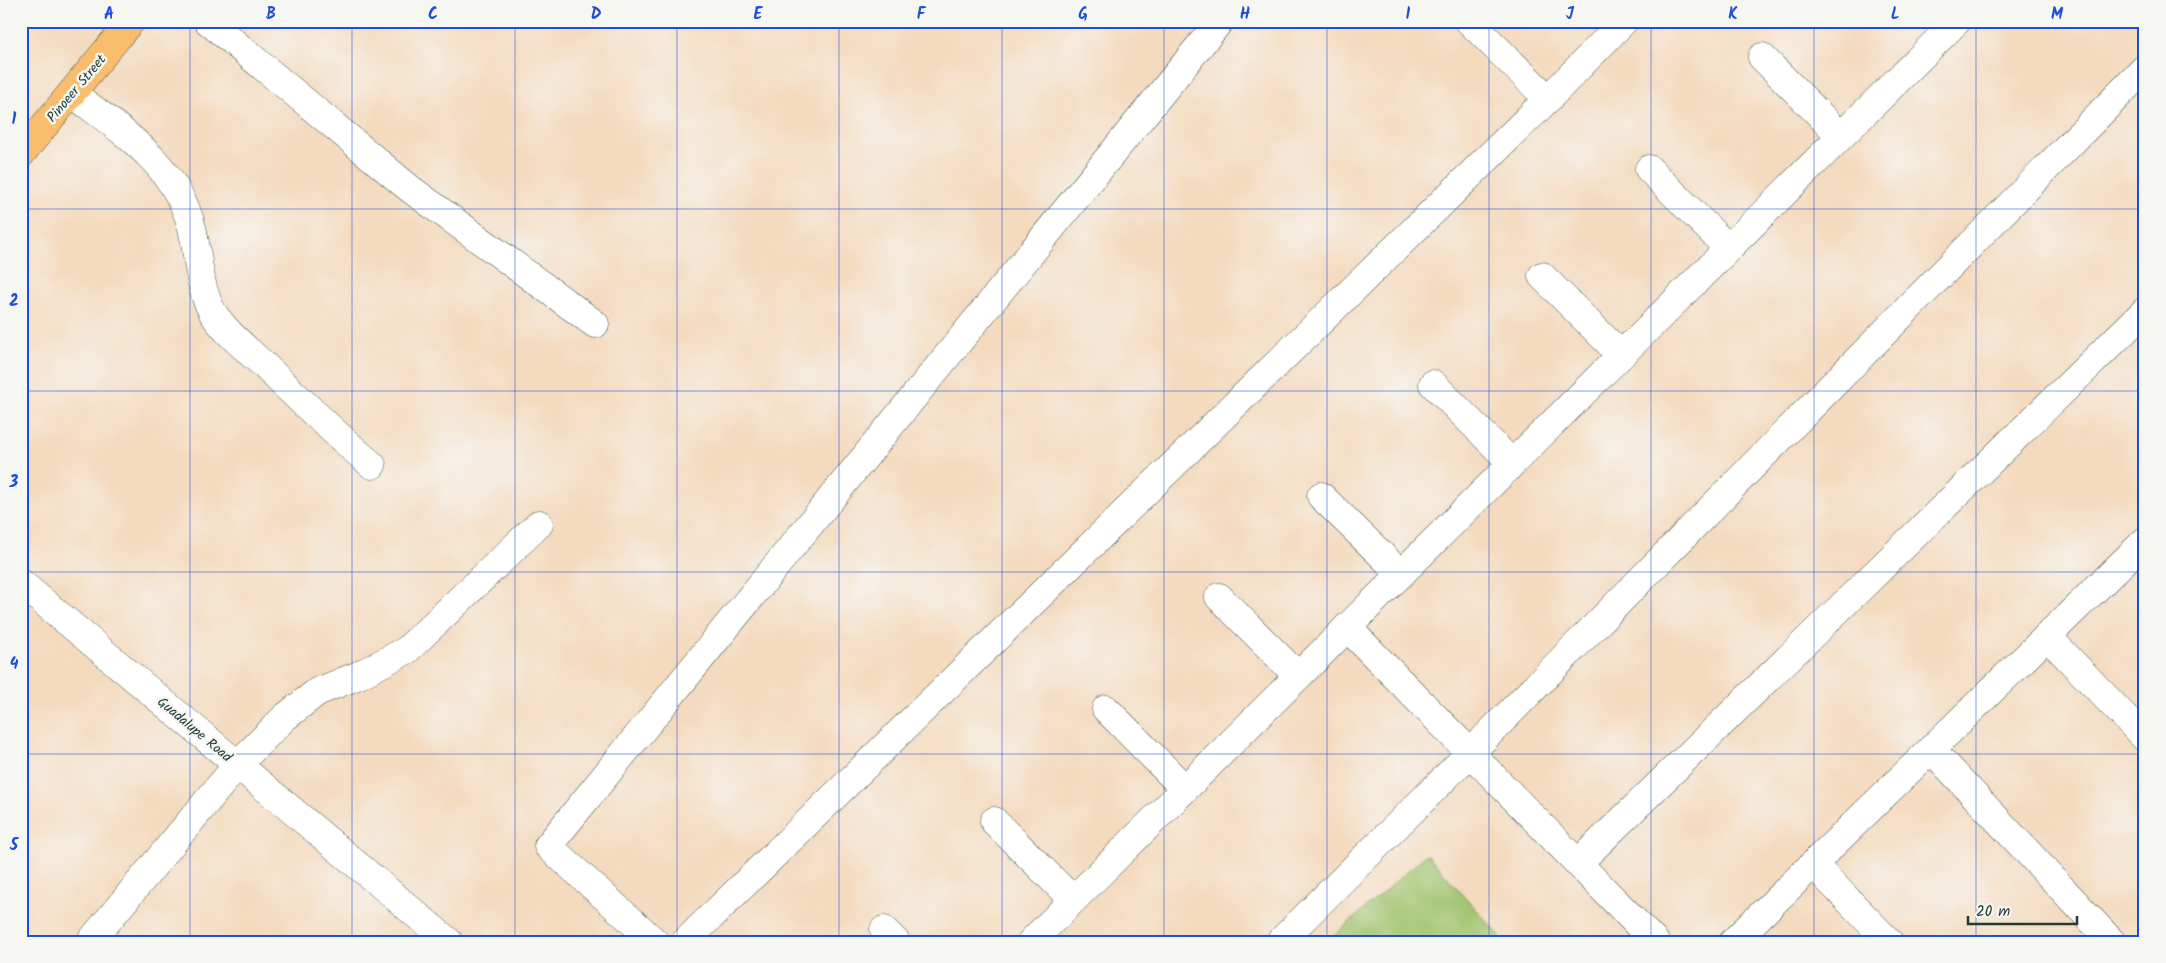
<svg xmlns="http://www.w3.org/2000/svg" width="2166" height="963" font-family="Kalam,sans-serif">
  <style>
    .green { fill: #a0c36d; stroke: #608050 }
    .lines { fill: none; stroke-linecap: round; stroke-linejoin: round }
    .minor-casing { stroke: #3f5549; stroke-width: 29 }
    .major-casing { stroke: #3f5549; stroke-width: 29 }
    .minor { stroke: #fff; stroke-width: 28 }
    .major { stroke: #f9be6d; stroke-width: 28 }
    .grid { fill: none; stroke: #1d4ed8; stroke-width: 1; stroke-opacity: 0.55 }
    .labels { text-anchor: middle; stroke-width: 5; stroke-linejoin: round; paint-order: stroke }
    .street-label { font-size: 14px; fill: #1f3d34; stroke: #f6f6f2 }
    .neatline { fill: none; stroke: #1d4ed8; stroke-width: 2 }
    .grid-label { font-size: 16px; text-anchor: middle; font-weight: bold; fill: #1d4ed8 }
  </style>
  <rect width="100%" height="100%" fill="#f6f6f2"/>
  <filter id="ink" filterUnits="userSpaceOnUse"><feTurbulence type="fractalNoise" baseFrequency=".02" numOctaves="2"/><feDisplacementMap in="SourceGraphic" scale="10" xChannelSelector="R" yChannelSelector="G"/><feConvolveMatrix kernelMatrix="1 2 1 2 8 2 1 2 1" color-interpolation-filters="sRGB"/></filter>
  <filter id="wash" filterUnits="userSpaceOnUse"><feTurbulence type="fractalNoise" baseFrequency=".0096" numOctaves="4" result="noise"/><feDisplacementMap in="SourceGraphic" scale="20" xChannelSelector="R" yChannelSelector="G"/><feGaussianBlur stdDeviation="1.12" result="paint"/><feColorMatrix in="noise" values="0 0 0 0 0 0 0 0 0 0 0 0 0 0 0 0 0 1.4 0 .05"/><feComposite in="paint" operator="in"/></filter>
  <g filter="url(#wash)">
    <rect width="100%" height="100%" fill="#f4dabe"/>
    <polygon class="green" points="1427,854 1501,937 1495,942 1327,942"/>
  </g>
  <g filter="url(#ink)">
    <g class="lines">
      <defs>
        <g id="minor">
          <polyline points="208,21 409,188 595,324"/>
          <polyline points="1469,21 1548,99"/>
          <polyline points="1762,57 1841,136"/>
          <path d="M72,93C122,132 175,163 192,228C199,256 198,287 213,313C226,333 248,350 266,367C301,401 335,434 372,465"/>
          <polyline points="1649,169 1728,248"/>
          <polyline points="1542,276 1621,355"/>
          <polyline points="1433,384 1512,463"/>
          <polyline points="1321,496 1401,574"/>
          <polyline points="21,583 449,942"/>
          <polyline points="1219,597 1298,676"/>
          <polyline points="1347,627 1655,942"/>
          <polyline points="2047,636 2145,738"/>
          <polyline points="1106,709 1185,789"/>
          <polyline points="1931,749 2112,942"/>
          <polyline points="994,821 1073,900"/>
          <polyline points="1578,863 2145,311"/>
          <polyline points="1813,864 1889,942"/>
          <polyline points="884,930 896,942"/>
          <polyline points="90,942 238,764 284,718 317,692 359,675 407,650 539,524"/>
          <polyline points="655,942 548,846 1220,21"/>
          <polyline points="685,942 1548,99 1624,21"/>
          <polyline points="1031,942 1957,21"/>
          <polyline points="1280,942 1470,753 2145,68"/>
          <polyline points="1733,942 2145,541"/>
        </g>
        <polyline id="major" points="21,154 131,21"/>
      </defs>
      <use href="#minor" class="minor-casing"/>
      <use href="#major" class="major-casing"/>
      <use href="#minor" class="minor"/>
      <use href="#major" class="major"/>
    </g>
  </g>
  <path class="grid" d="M190,21V942M352,21V942M515,21V942M677,21V942M839,21V942M1002,21V942M1164,21V942M1327,21V942M1489,21V942M1651,21V942M1814,21V942M1976,21V942M21,209H2145M21,391H2145M21,572H2145M21,754H2145"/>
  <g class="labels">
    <g class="street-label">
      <text transform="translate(76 88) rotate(-50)" y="5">Pinoeer Street</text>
      <text transform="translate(195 729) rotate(40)" y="5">Guadalupe Road</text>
    </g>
  </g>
  <rect width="2166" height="963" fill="none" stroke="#f6f6f2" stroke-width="55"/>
  <path d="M1968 916v8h109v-8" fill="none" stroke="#1f3d34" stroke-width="2.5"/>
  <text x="1976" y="916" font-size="15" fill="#1f3d34" stroke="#f6f6f2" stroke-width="4" paint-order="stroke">20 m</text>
  <rect x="28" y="28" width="2110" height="908" class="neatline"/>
  <g class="grid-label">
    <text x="109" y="19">A</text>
    <text x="271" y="19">B</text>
    <text x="433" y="19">C</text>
    <text x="596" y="19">D</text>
    <text x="758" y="19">E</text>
    <text x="921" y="19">F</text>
    <text x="1083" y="19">G</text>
    <text x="1245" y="19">H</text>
    <text x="1408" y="19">I</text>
    <text x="1570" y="19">J</text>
    <text x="1733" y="19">K</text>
    <text x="1895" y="19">L</text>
    <text x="2057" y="19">M</text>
    <text x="14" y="124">1</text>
    <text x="14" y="306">2</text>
    <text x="14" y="487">3</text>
    <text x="14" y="669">4</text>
    <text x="14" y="850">5</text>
  </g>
</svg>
